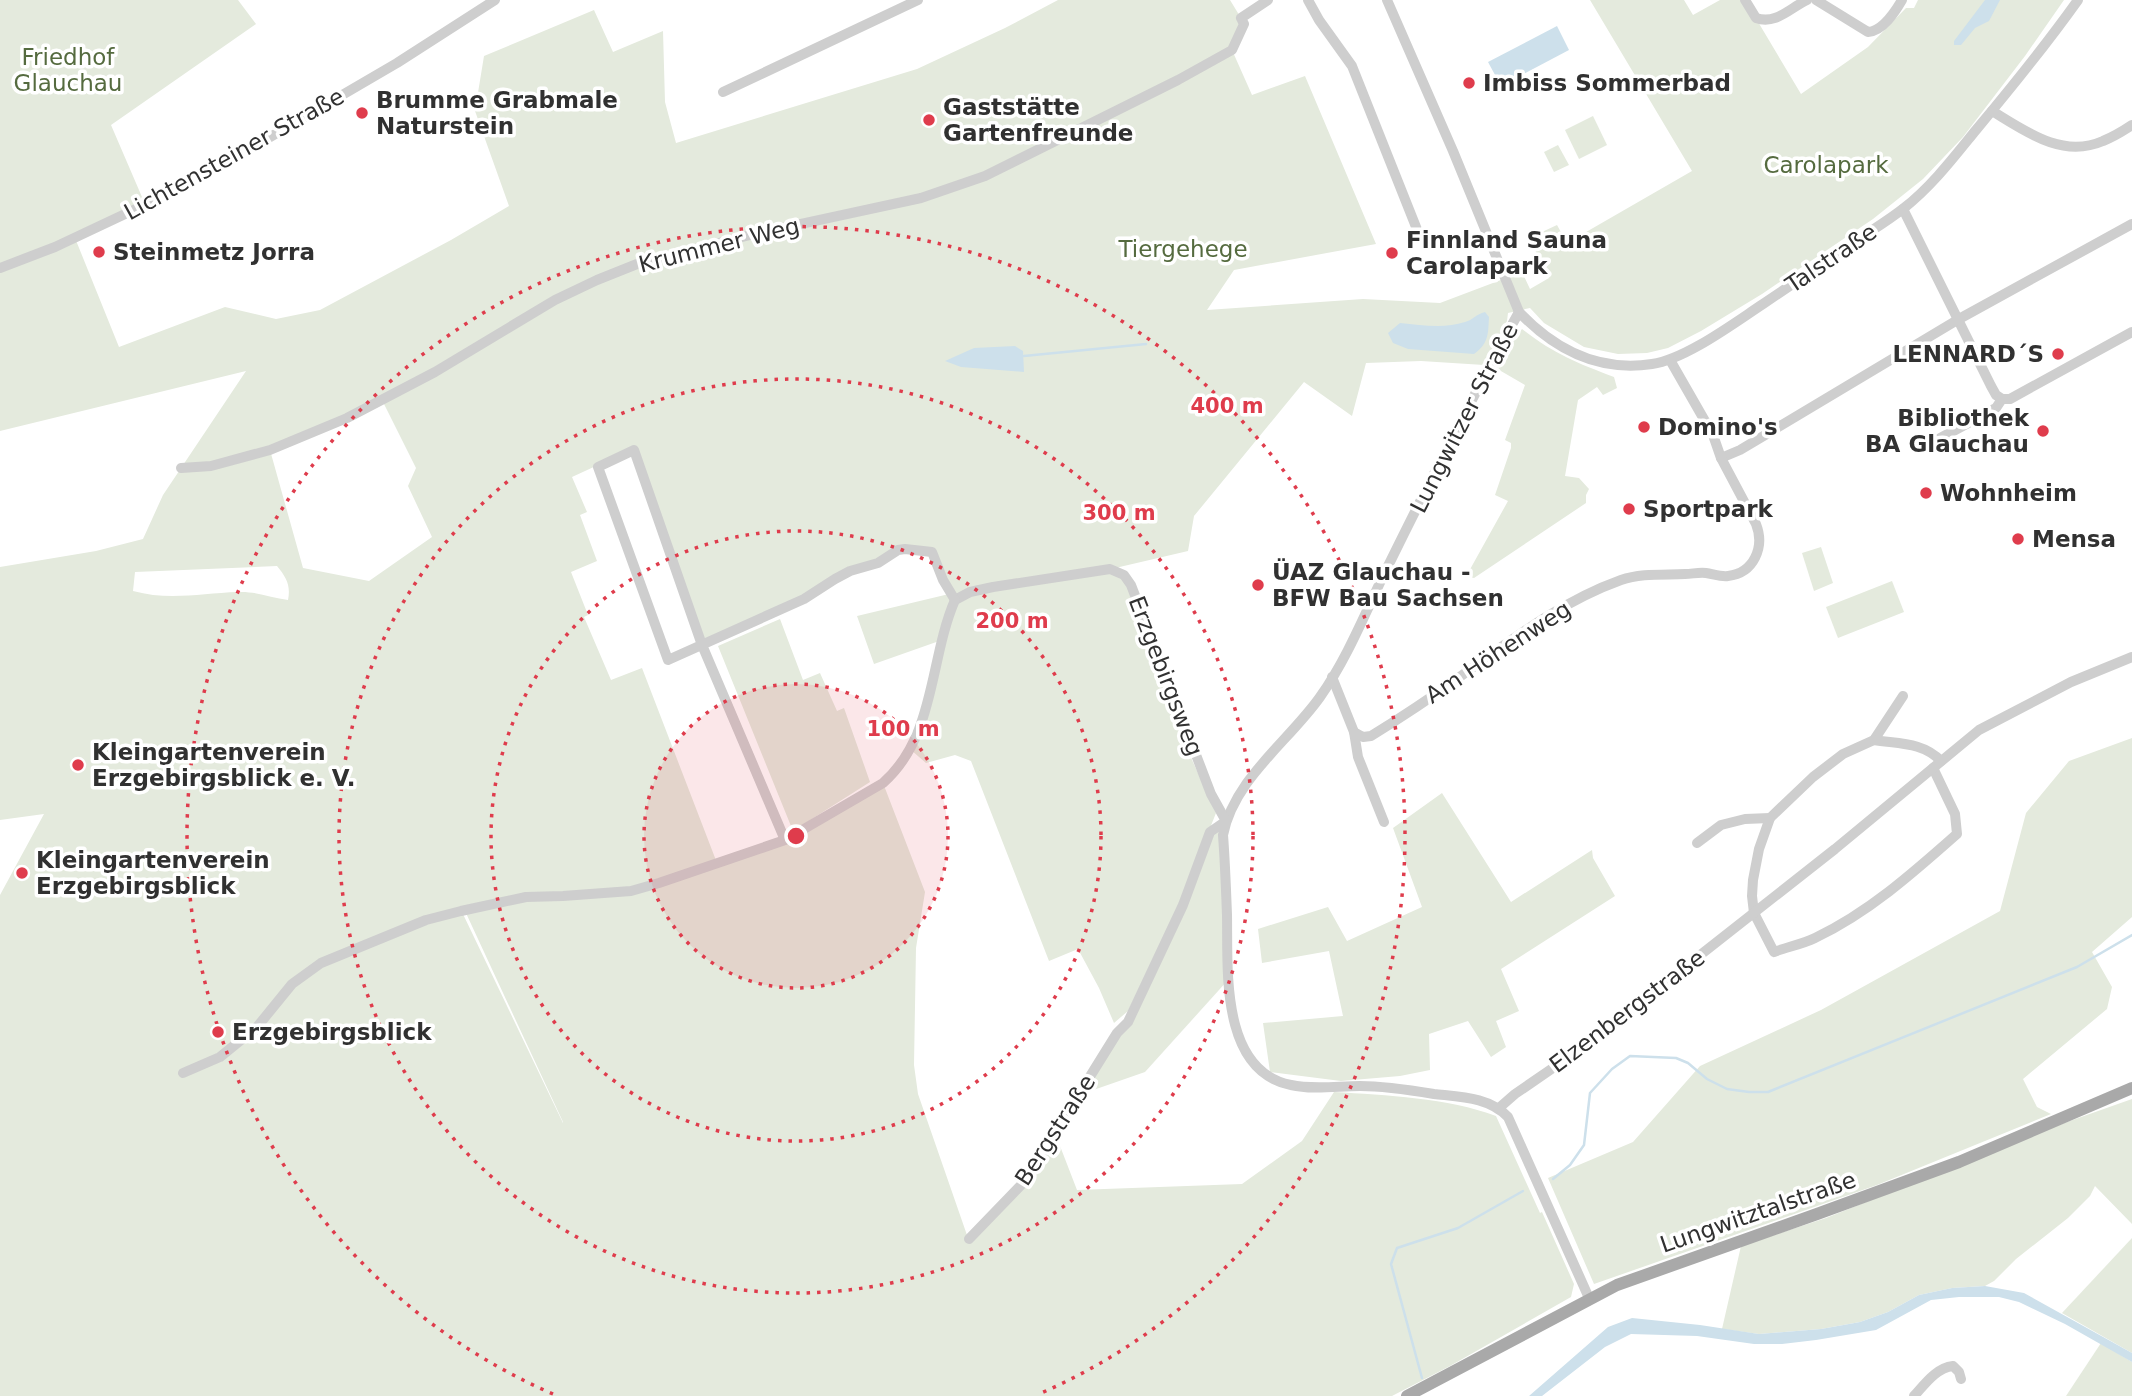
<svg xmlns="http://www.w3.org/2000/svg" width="2132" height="1396" font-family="'DejaVu Sans',sans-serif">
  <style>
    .green { fill: #e4eadd; fill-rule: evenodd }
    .water { fill: #cde0eb }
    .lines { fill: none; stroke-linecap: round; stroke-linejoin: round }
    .stream { stroke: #cde0eb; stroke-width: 2.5 }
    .minor { stroke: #cecece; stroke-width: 10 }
    .major { stroke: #a9a9a9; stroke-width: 12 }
    .ring { fill: none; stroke: #df3c4c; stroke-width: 3.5; stroke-dasharray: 3.5 7 }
    .poi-dot { fill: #df3c4c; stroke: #fff; stroke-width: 2.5 }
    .labels { text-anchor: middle; stroke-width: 7; stroke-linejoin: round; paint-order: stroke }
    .park-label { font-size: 23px; fill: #556b3f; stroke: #fff }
    .poi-label { font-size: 23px; font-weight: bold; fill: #313131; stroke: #fff; text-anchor: start }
    .street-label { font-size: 23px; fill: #313131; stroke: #fff }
    .centre { fill: #df3c4c; stroke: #fff; stroke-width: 3.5 }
    .ring-label { font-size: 21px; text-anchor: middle; font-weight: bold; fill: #df3c4c; stroke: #fff; stroke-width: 7; stroke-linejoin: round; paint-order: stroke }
  </style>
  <rect width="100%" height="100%" fill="#fff"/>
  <g class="green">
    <path d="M0,0H238L256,24L111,125L145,204L75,238L119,347L225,307L276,319L320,310L451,240L509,206L475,111L484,56L594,10L613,52L663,31L665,102L676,143L917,69L1005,28L1058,0H1230L1241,18L1232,50L1252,95L1305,76L1376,244L1234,270L1207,310L1363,299L1440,303L1522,272L1530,289L1549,278L1529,238L1557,225L1567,243L1692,171L1590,0H1684L1693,15L1720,0H1745L1801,94L1868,47L1906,8H1914L1918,0H2064L2025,56L1963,137L1923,179L1873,219L1762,294L1701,331L1668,348L1647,353L1618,354L1584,347L1544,323L1530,308L1508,313L1507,321L1484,365L1421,361L1366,363L1352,416L1304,382L1194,516L1188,551L1111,569L1124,575L1177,705L1174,720L1216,813L1180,903L1128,1011L1114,1023L1099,988L1078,949L1049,961L971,761L955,755L926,763L911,750L942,640L874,664L857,616L949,594L932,552L905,549L822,589L703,642L635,448L572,477L587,512L580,515L597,561L571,572L588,615L584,617L611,680L642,668L717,863L785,840L883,783L925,892L916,948L914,1065L918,1094L968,1238L1025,1181L1055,1133L1077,1190L1242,1184L1302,1141L1334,1092C1386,1095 1448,1098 1496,1116L1540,1213L1542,1212L1574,1284L1571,1297L1450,1366L1392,1396H0V895L44,814L0,820V567L96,551L143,539L163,495L246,371L0,431ZM382,400L416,468L408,486L432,537L369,581L303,568L270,450ZM277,566C286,577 291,585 288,600C271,598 256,591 238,592C202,593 169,601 133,591L135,572ZM465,911L563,1122V1123L462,912Z"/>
    <polygon points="1593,116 1607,145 1579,159 1565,130"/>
    <polygon points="1558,145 1569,165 1554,172 1544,152"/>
    <path d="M1522,329C1554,354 1577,363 1614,377L1617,388L1603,395L1597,387L1578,400L1565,476L1579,478L1589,489L1586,495V503L1474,578L1470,577L1468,573L1508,501L1495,495L1511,448V443L1505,440L1525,385L1494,367Z"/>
    <polygon points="1821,547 1833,583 1814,591 1802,553"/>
    <polygon points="1892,581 1904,612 1838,638 1826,607"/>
    <polygon points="780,619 803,680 820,673 837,711 844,708 870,782 793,831 718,646"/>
    <polygon points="2132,738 2132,917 2092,952 2112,987 2107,1009 2023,1079 2037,1107 2051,1114 1877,1185 1594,1284 1548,1178 1633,1142 1700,1066 1821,1010 2000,911 2026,813 2069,761"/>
    <polygon points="1442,793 1511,902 1592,850 1593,858 1615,896 1501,969 1519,1011 1496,1021 1506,1047 1491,1057 1468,1021 1429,1034 1430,1070 1400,1076 1341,1081 1270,1072 1263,1023 1343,1016 1329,951 1262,963 1258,929 1328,907 1347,941 1422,907 1393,828"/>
    <polygon points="1226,821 1228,980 1145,1072 1079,1095 1123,1029 1210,832"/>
    <polygon points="2132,1099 2132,1224 2095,1186 2090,1196 2068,1218 2016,1259 1994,1281 1985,1286 1952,1288 1919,1295 1888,1312 1860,1322 1821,1329 1759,1334 1722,1329 1741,1246 1826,1218 2067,1122"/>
    <polygon points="2132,1238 2132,1353 2062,1313"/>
    <polygon points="2101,1343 2132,1362 2132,1396 2066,1396"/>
  </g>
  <g class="water">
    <polygon points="1985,0 2000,0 1989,21 1975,28 1961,45 1954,45 1954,41"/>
    <polygon points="1557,26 1569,50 1501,86 1488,62"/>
    <path d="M1485,312L1489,317C1488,334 1489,343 1474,354L1408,349L1393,343L1388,333L1400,323C1422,325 1444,329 1465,322C1473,320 1476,314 1485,312Z"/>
    <polygon points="1015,346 1023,351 1024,372 961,367 945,361 974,348"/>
    <polygon points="1985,1286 2024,1293 2132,1353 2132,1362 2065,1324 2019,1302 1999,1297 1959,1297 1931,1300 1876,1330 1816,1340 1782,1344 1754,1344 1697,1336 1631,1334 1605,1347 1542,1396 1529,1396 1608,1327 1632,1318 1700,1325 1759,1334 1821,1329 1860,1322 1888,1312 1919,1295 1952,1288"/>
  </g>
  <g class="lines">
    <g class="stream">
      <polyline points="1024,356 1146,344"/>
      <polyline points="1553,1179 1570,1165 1584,1145 1590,1093 1612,1069 1630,1056 1676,1058 1688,1063 1707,1079 1727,1089 1749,1092 1768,1092 2077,967 2132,935"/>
      <polyline points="1422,1378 1391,1264 1397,1248 1458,1228 1523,1191"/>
    </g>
    <g class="minor">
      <polyline points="1308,0 1319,20 1352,66 1420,237"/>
      <path d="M1387,0L1453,151L1519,312C1555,350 1599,372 1652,364C1686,359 1734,323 1763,304C1794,283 1825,262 1856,241C1872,230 1889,220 1904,208C1932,186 1954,157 1976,130C2011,88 2046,45 2078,0"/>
      <path d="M1745,0L1756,18C1776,25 1790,8 1807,0"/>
      <path d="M1816,0L1868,32C1883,31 1895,12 1902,0"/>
      <polyline points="723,92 918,0"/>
      <path d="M1992,111C2025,131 2062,159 2103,141C2113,137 2123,131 2132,125"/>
      <polyline points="1903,209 1991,386 1996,395 2002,399"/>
      <polyline points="0,268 55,247 193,182 397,63 495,0"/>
      <path d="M1519,312C1473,395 1431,479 1389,564C1367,608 1349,656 1320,697C1289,741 1234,779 1223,835C1225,861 1226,888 1227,915C1228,969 1220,1071 1291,1085C1313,1090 1338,1086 1360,1086C1385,1086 1410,1090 1434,1094C1461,1097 1489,1097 1508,1117L1589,1298"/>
      <polyline points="1915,448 1920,449 1996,408 2002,399 2010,399 2132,332"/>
      <polyline points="1721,458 1740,450 1959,319 2132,224"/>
      <polyline points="181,468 211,466 270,450 347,418 435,372 555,300 597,280 637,264 750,235 921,198 985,176 1178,80 1232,50 1244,24 1241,18 1268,0"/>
      <polyline points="955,600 970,592 993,587 1110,569 1124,575 1131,585 1211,794 1226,821 1210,832 1183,905 1128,1022 1117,1033 1025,1181 969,1239"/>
      <polyline points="1332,677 1354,732 1358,757 1384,822"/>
      <path d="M1903,696L1874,740L1843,754L1813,777L1770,818L1759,849L1753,880L1752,896L1754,913L1774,952C1787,947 1803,944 1815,938C1868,913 1913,873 1957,834L1955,814L1933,768"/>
      <path d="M1354,732L1363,737L1371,736C1402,717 1432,697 1461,676C1511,640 1562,601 1621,580C1641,573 1664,575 1685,574C1692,574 1699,572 1706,573C1713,574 1721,577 1728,576C1754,573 1765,547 1756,524L1721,458L1713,435L1670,360"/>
      <path d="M1874,740C1899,744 1923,742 1941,761"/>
      <polyline points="785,840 702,645 634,450 598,467 668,660 804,599 835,579 850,571 878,563 898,550 905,549 932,552 943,580 955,600"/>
      <polyline points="1697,843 1721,825 1745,819 1770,818"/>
      <path d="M183,1073L220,1057L257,1027L292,984L321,963L426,920L461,911L526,897L563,896L631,891L659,883L785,840L883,783C936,736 929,660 955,600"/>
      <polyline points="1499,1108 1515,1094 1582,1048 1835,849 1979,730 2071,682 2132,657"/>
      <path d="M1914,1396C1925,1384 1936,1368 1953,1366L1959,1372L1961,1379"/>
    </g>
    <polyline class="major" points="1407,1396 1617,1285 1817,1214 1959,1162 2132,1088"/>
  </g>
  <circle cx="796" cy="836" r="152" fill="#df3c4c" fill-opacity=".12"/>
  <g class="ring">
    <circle cx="796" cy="836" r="152"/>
    <circle cx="796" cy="836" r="305"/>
    <circle cx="796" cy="836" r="457"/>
    <path d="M553 1394A609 609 0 1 1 1039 1394"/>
  </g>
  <g class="poi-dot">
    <circle cx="1469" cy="83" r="7"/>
    <circle cx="362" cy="113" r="7"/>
    <circle cx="929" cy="120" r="7"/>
    <circle cx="99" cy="252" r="7"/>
    <circle cx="1392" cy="253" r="7"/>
    <circle cx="2058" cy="354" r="7"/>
    <circle cx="1644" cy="427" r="7"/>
    <circle cx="2043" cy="431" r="7"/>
    <circle cx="1926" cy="493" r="7"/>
    <circle cx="1629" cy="509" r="7"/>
    <circle cx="2018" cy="539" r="7"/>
    <circle cx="1258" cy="585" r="7"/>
    <circle cx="78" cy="765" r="7"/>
    <circle cx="22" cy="873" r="7"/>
    <circle cx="218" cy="1032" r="7"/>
  </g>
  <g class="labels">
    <g class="park-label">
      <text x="68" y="65">Friedhof<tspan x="68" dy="26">Glauchau</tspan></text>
      <text x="1826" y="173">Carolapark</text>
      <text x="1183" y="257">Tiergehege</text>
    </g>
    <g class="poi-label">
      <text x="1483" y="91">Imbiss Sommerbad</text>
      <text x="376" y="108">Brumme Grabmale<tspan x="376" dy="26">Naturstein</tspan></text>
      <text x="943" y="115">Gaststätte<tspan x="943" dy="26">Gartenfreunde</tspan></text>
      <text x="1406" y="248">Finnland Sauna<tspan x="1406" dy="26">Carolapark</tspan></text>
      <text x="113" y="260">Steinmetz Jorra</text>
      <text x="2044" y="362" text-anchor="end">LENNARD´S</text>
      <text x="2029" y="426" text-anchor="end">Bibliothek<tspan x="2029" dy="26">BA Glauchau</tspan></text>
      <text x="1658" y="435">Domino's</text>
      <text x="1940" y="501">Wohnheim</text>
      <text x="1643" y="517">Sportpark</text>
      <text x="2032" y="547">Mensa</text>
      <text x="1272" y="580">ÜAZ Glauchau -<tspan x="1272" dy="26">BFW Bau Sachsen</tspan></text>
      <text x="92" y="760">Kleingartenverein<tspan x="92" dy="26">Erzgebirgsblick e. V.</tspan></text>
      <text x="36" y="868">Kleingartenverein<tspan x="36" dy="26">Erzgebirgsblick</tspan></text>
      <text x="232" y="1040">Erzgebirgsblick</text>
    </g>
    <g class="street-label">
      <text transform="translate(234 154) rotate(-29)" y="8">Lichtensteiner Straße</text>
      <text transform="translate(719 245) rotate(-14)" y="8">Krummer Weg</text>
      <text transform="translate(1831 258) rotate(-34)" y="8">Talstraße</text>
      <text transform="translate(1464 418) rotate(-63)" y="8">Lungwitzer Straße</text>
      <text transform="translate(1498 652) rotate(-33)" y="8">Am Höhenweg</text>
      <text transform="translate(1166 676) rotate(69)" y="8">Erzgebirgsweg</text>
      <text transform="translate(1627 1011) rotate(-37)" y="8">Elzenbergstraße</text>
      <text transform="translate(1055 1130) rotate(-57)" y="8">Bergstraße</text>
      <text transform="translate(1758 1212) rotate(-19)" y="8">Lungwitztalstraße</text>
    </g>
  </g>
  <circle cx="796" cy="836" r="10" class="centre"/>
  <g class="ring-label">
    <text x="1227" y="413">400 m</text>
    <text x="1119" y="520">300 m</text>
    <text x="1012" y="628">200 m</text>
    <text x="903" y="736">100 m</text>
  </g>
</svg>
